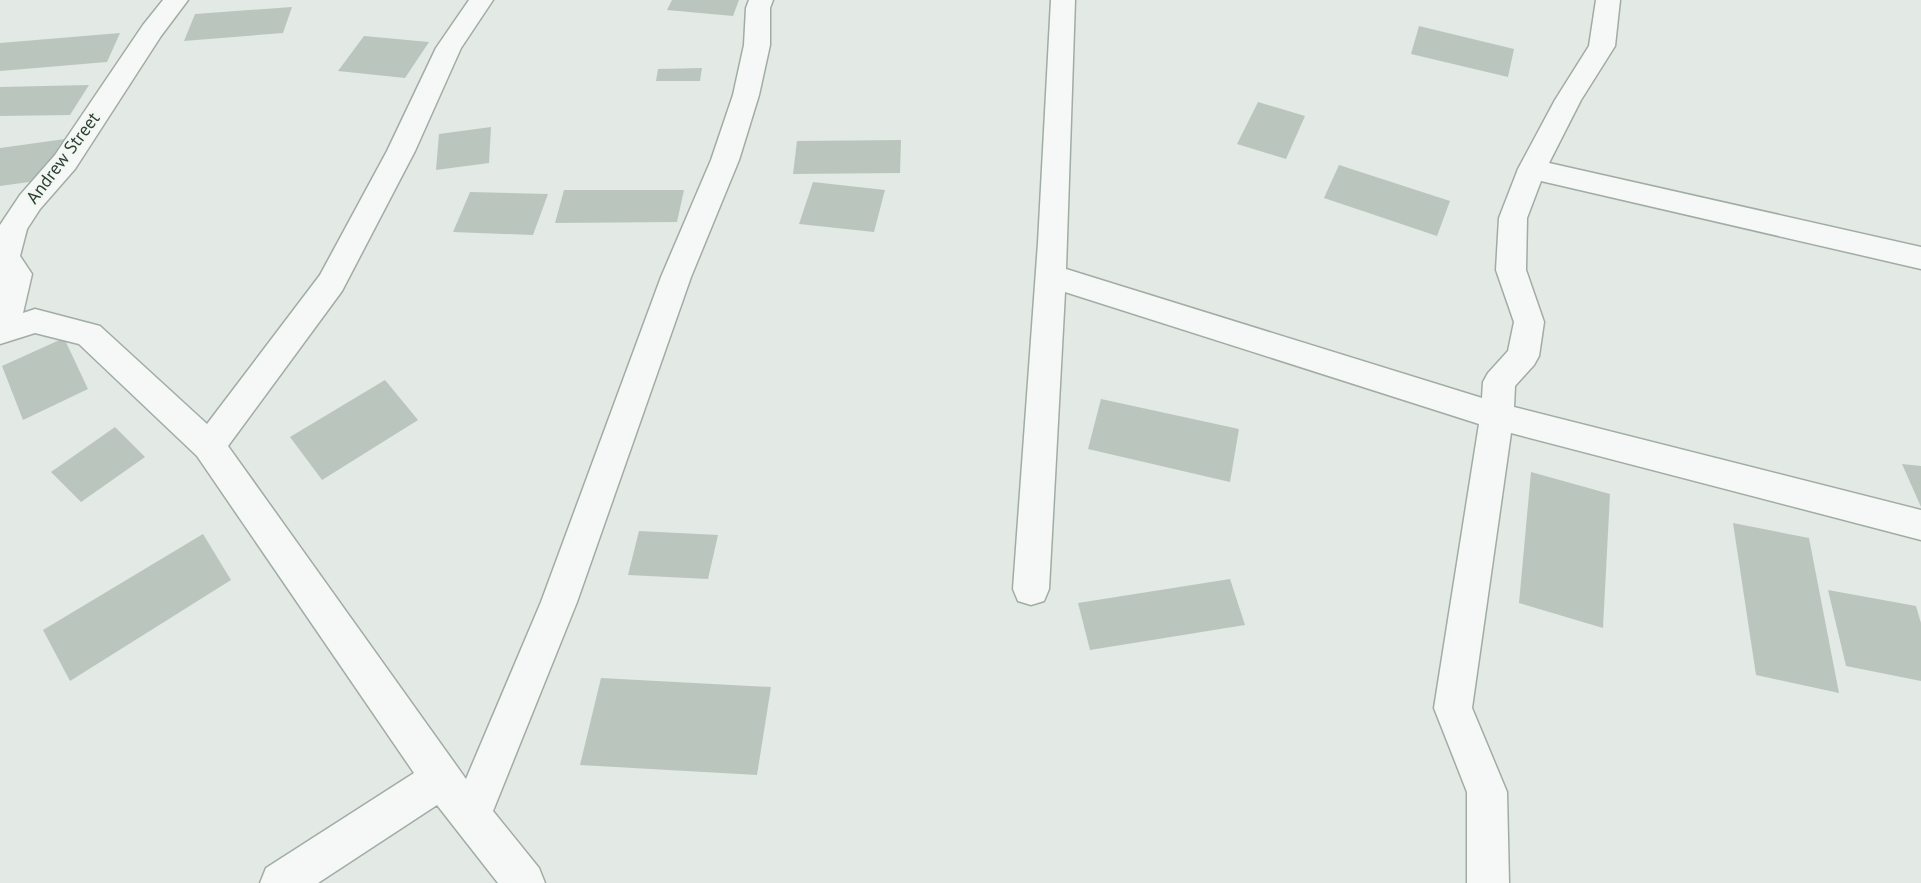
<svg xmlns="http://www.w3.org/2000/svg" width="1921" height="883" font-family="'PT Sans',sans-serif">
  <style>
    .building { fill: #bac6bd }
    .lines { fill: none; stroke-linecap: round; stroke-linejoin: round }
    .minor-casing { stroke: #a1aca4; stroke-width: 3 }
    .minor { fill: #f5f8f6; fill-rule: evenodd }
    .labels { text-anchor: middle; stroke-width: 4.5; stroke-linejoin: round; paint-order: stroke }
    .street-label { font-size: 18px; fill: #2c4032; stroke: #f2f7f3 }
  </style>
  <rect width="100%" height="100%" fill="#e3e9e4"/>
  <g class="building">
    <polygon points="672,0 739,0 733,16 667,10"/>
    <polygon points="292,7 283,33 184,41 195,14"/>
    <polygon points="1419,26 1514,49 1508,77 1411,54"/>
    <polygon points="120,33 107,62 0,71 0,43"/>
    <polygon points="364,36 429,42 405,78 338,71"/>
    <polygon points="702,68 700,81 656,81 658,69"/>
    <polygon points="89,85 70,115 0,116 0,87"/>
    <polygon points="1258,102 1305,116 1286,159 1237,144"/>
    <polygon points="491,127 489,163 436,170 439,134"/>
    <polygon points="65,139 51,179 0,186 0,148"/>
    <polygon points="901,140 900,173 793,174 797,141"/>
    <polygon points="1339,165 1450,201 1437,236 1324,198"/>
    <polygon points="813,182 885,190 874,232 799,224"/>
    <polygon points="564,190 684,190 677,222 555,223"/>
    <polygon points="470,192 548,194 533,235 453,232"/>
    <polygon points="64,338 88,389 23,420 2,366"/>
    <polygon points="385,380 418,420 322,480 290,437"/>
    <polygon points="1101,399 1239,429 1230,482 1088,449"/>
    <polygon points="115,427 145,457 81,502 51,472"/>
    <polygon points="1902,464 1921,466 1921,507"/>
    <polygon points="1531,472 1610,494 1603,628 1519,603"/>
    <polygon points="1733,523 1809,538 1839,693 1756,675"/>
    <polygon points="639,531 718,535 708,579 628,575"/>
    <polygon points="203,534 231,580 70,681 43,630"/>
    <polygon points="1230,579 1245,625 1090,650 1078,603"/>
    <polygon points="1828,590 1916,606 1921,623 1921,681 1846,666"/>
    <polygon points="601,678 771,687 757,775 580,765"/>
  </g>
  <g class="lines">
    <defs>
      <g id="minor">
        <polygon points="163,0 188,0 161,36 75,169 40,209 27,229 20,256 32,274 23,313 35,309 100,326 207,424 320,275 387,151 436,48 469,0 493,0 461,48 415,151 342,291 228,446 466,779 541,602 661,277 711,160 733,95 744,45 746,8 749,0 773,0 770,8 770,45 759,95 739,160 691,277 577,602 493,811 539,868 545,883 498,883 437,805 318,883 260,883 266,868 414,773 197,456 79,344 35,333 0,344 0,225 20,195 55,155 143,25"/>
        <polygon points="1051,0 1075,0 1066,269 1482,398 1483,382 1488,373 1508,351 1514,322 1496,270 1499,218 1518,169 1555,100 1589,46 1596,0 1620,0 1615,46 1581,100 1549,163 1921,247 1921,269 1541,181 1527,218 1526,270 1544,322 1539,356 1534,365 1515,386 1514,407 1921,510 1921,540 1511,433 1472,708 1507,792 1509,883 1467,883 1467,792 1434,708 1479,424 1065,292 1049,589 1044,601 1031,605 1018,601 1013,589 1038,243"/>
      </g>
    </defs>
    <use href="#minor" class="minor-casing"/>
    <use href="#minor" class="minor"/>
  </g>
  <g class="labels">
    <g class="street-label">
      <text transform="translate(63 158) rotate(-53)" y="6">Andrew Street</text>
    </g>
  </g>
</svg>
